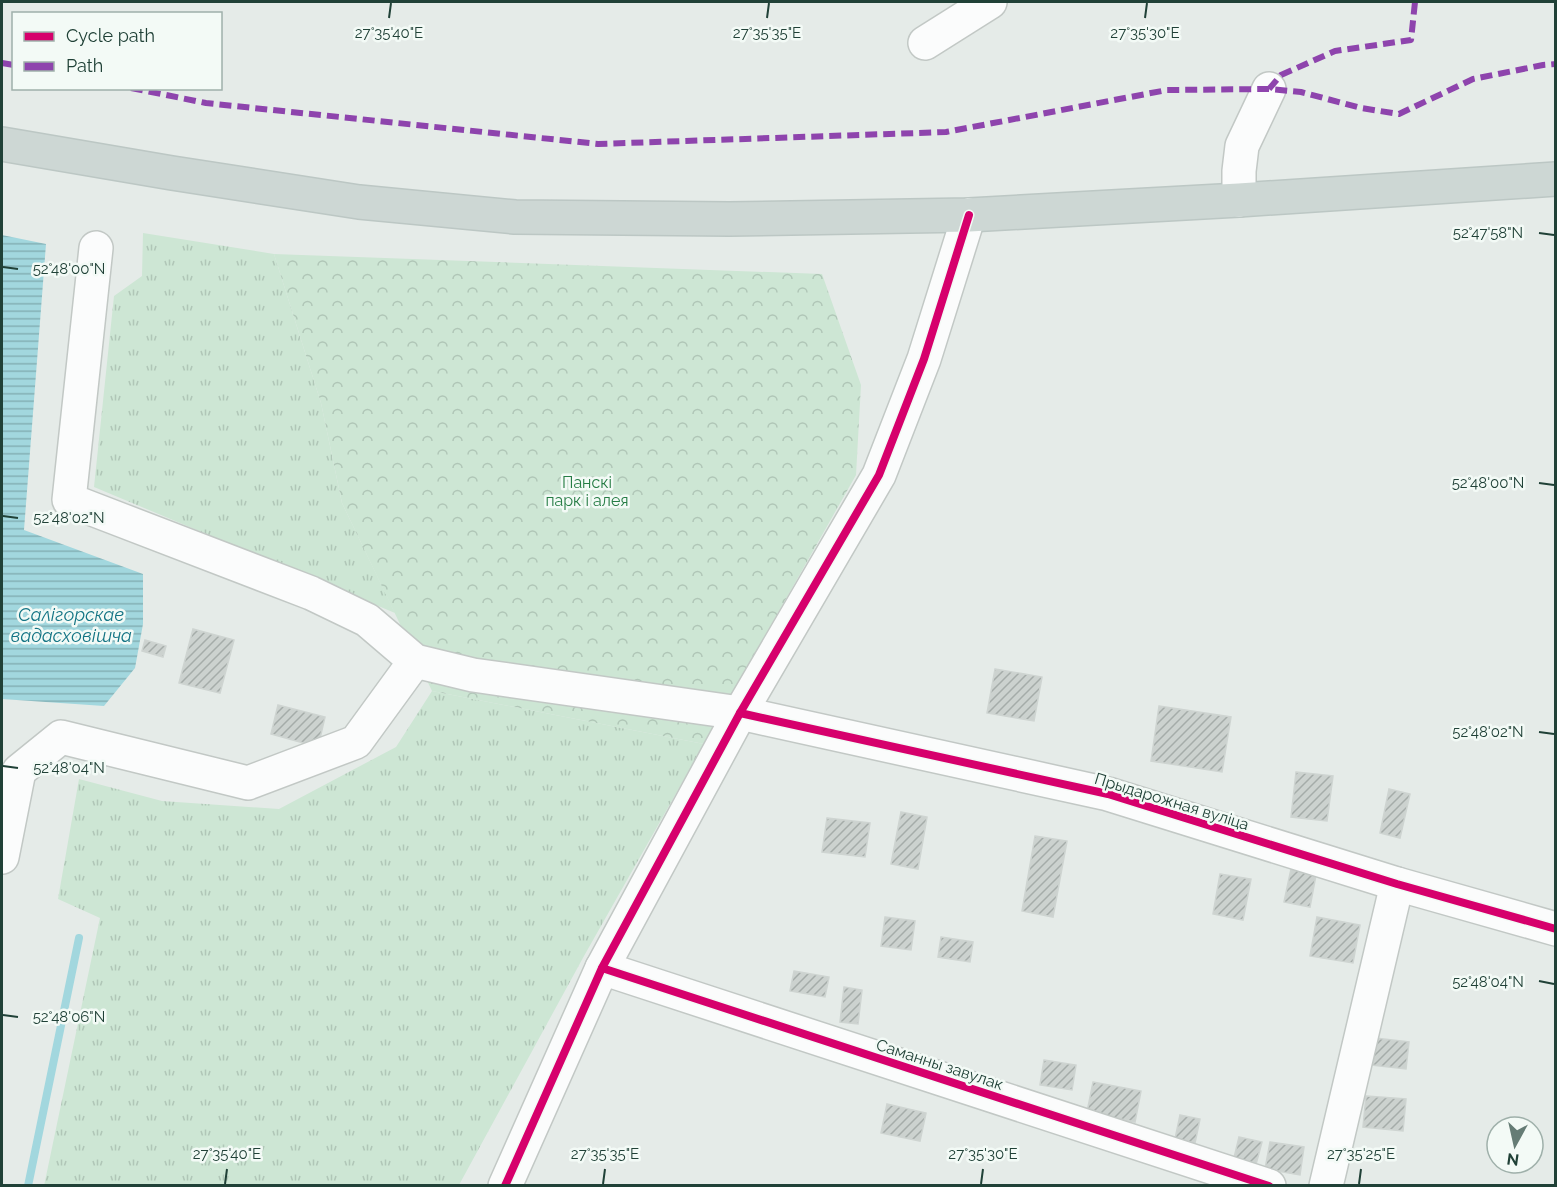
<svg xmlns="http://www.w3.org/2000/svg" width="1557" height="1187" font-family="Raleway,sans-serif">
  <style>
    .grass { fill: url(#grass-tufts) }
    .forest { fill: url(#forest-crowns) }
    .water { fill: url(#water-rules) }
    .lines { fill: none; stroke-linecap: round; stroke-linejoin: round }
    .stream { stroke: #a2d7de; stroke-width: 8 }
    .building { fill: url(#building-hatch); stroke: #ced4d1; stroke-width: 1.5 }
    .minor-casing { stroke: #c2c8c5; stroke-width: 36 }
    .major-casing { stroke: #bcc7c4; stroke-width: 36 }
    .minor { stroke: #fbfcfc; stroke-width: 33 }
    .major { stroke: #cdd7d4; stroke-width: 33 }
    .quiet { stroke: #8e44ad; stroke-width: 6; stroke-dasharray: 12 6; stroke-linecap: butt }
    .cycleway-casing { stroke: #f3faf6; stroke-width: 11 }
    .cycleway { stroke: #d6006c; stroke-width: 8 }
    .ticks { fill: none; stroke: #204137; stroke-width: 2 }
    .labels { text-anchor: middle; stroke-width: 5; stroke-linejoin: round; paint-order: stroke }
    .park-label { font-size: 16px; fill: #267d45; stroke: #f3faf6 }
    .street-label { font-size: 16px; fill: #204137; stroke: #f3faf6 }
    .water-label { font-size: 18px; font-style: italic; fill: #137484; stroke: #f3faf6 }
    .ticks-label { font-size: 15px; text-anchor: middle; fill: #204137; stroke: #f3faf6; stroke-width: 5; stroke-linejoin: round; paint-order: stroke }
  </style>
  <defs>
    <pattern id="grass-tufts" width="24" height="20" patternUnits="userSpaceOnUse" patternTransform="scale(1.5)"><rect width="24" height="20" fill="#cde6d4"/><path d="M3 7l-1-3M5 7V3M7 7l1-3M15 17l-1-3M17 17v-4M19 17l1-3" fill="none" stroke="#b0c6b7"/></pattern>
    <pattern id="forest-crowns" width="20" height="18" patternUnits="userSpaceOnUse" patternTransform="scale(1.5)"><rect width="20" height="18" fill="#cde6d4"/><path d="M2 6a3 3 0 1 1 6 0M12 15a3 3 0 1 1 6 0" fill="none" stroke="#b0c6b7"/></pattern>
    <pattern id="water-rules" width="6" height="5" patternUnits="userSpaceOnUse" patternTransform="scale(1.5)"><rect width="6" height="5" fill="#a2d7de"/><path d="M0 2.5h6" fill="none" stroke="#84b0b5"/></pattern>
    <pattern id="building-hatch" width="6" height="6" patternUnits="userSpaceOnUse" patternTransform="scale(1.5)"><rect width="6" height="6" fill="#ccd2cf"/><path d="M-1 1l2-2M0 6l6-6M5 7l2-2" fill="none" stroke="#a5aca9"/></pattern>
  </defs>
  <rect width="100%" height="100%" fill="#e5ebe8"/>
  <g class="grass">
    <polygon points="143,233 274,254 321,403 342,503 395,613 94,487 114,296 142,276"/>
    <polygon points="432,691 704,744 584,956 459,1185 44,1186 100,918 58,899 79,779 162,801 279,809 396,747"/>
  </g>
  <polygon class="forest" points="274,254 822,274 861,385 856,475 704,744 432,691 342,503 321,403"/>
  <polygon class="water" points="2,235 46,244 24,530 143,574 143,624 135,668 104,706 2,699"/>
  <g class="lines">
    <polyline class="stream" points="28,1186 79,938"/>
  </g>
  <g class="building">
    <polygon points="193,629 234,640 220,693 179,683"/>
    <polygon points="145,640 166,646 163,657 142,651"/>
    <polygon points="995,669 1042,677 1034,721 987,713"/>
    <polygon points="278,705 325,717 318,747 271,734"/>
    <polygon points="1159,706 1231,717 1222,772 1151,761"/>
    <polygon points="1296,772 1333,776 1327,821 1291,817"/>
    <polygon points="1389,789 1410,794 1400,838 1380,833"/>
    <polygon points="901,812 927,817 918,869 891,864"/>
    <polygon points="827,818 870,823 865,857 822,852"/>
    <polygon points="1035,836 1067,841 1053,917 1022,911"/>
    <polygon points="1291,869 1316,875 1310,907 1284,902"/>
    <polygon points="1220,874 1251,879 1243,920 1213,914"/>
    <polygon points="885,917 915,921 911,950 881,946"/>
    <polygon points="1317,917 1360,925 1353,963 1310,956"/>
    <polygon points="941,937 973,942 970,962 938,957"/>
    <polygon points="794,971 829,977 825,997 790,991"/>
    <polygon points="844,987 862,990 858,1024 840,1022"/>
    <polygon points="1375,1038 1409,1042 1406,1069 1372,1065"/>
    <polygon points="1044,1060 1076,1065 1072,1090 1040,1085"/>
    <polygon points="1093,1082 1141,1091 1135,1122 1087,1112"/>
    <polygon points="1366,1096 1406,1099 1403,1131 1363,1127"/>
    <polygon points="887,1104 926,1113 920,1141 881,1133"/>
    <polygon points="1180,1115 1200,1119 1195,1143 1175,1139"/>
    <polygon points="1239,1137 1262,1142 1255,1168 1233,1162"/>
    <polygon points="1270,1142 1304,1147 1300,1175 1265,1169"/>
  </g>
  <g class="lines">
    <defs>
      <g id="minor">
        <polyline points="925,43 990,2"/>
        <polyline points="1239,200 1239,171 1242,146 1269,89"/>
        <polyline points="96,248 69,500 311,593 367,620 415,661 473,675 740,713 1108,794 1397,884 1556,929"/>
        <polyline points="2,857 19,771 61,737 248,783 356,742 415,661"/>
        <polyline points="602,968 1269,1186"/>
        <polyline points="505,1186 602,968 740,713 879,475 924,359 969,215"/>
        <polyline points="1326,1186 1397,884"/>
      </g>
      <polyline id="major" points="2,144 172,173 359,202 515,217 729,219 969,215 1239,200 1556,179"/>
    </defs>
    <use href="#minor" class="minor-casing"/>
    <use href="#major" class="major-casing"/>
    <use href="#minor" class="minor"/>
    <use href="#major" class="major"/>
    <g class="quiet">
      <polyline points="2,63 14,65"/>
      <polyline points="131,88 206,103 598,144 946,132 1167,90 1269,89 1301,92 1361,108 1399,114 1473,79 1543,65 1556,64"/>
      <polyline points="1269,89 1281,75 1335,51 1411,40 1415,2"/>
    </g>
    <defs>
      <g id="cycleway">
        <polyline points="740,713 1108,794 1397,884 1556,929"/>
        <polyline points="602,968 1269,1186"/>
        <polyline points="505,1186 602,968 740,713 879,475 924,359 969,215"/>
      </g>
    </defs>
    <use href="#cycleway" class="cycleway-casing"/>
    <use href="#cycleway" class="cycleway"/>
  </g>
  <path class="ticks" d="M389,18L391,3M767,18L769,3M1145,18L1147,3M1539,233L1554,235M3,267L18,269M1539,483L1554,485M3,516L18,518M1539,732L1554,734M3,766L18,768M1539,981L1554,984M3,1015L18,1017M225,1184L227,1169M603,1184L605,1169M981,1184L983,1169M1359,1184L1361,1169"/>
  <g class="labels">
    <g class="park-label">
      <text x="587" y="488">Панскі<tspan x="587" dy="18">парк і алея</tspan></text>
    </g>
    <g class="street-label">
      <text transform="translate(1172 801) rotate(17)" y="6">Прыдарожная вуліца</text>
      <text transform="translate(940 1064) rotate(18)" y="6">Саманны завулак</text>
    </g>
    <g class="water-label">
      <text x="71" y="621">Салігорскае<tspan x="71" dy="21">вадасховішча</tspan></text>
    </g>
  </g>
  <g class="ticks-label">
    <text x="389" y="38">27°35'40"E</text>
    <text x="767" y="38">27°35'35"E</text>
    <text x="1145" y="38">27°35'30"E</text>
    <text x="1488" y="238">52°47'58"N</text>
    <text x="69" y="274">52°48'00"N</text>
    <text x="1488" y="488">52°48'00"N</text>
    <text x="69" y="523">52°48'02"N</text>
    <text x="1488" y="737">52°48'02"N</text>
    <text x="69" y="773">52°48'04"N</text>
    <text x="1488" y="987">52°48'04"N</text>
    <text x="69" y="1022">52°48'06"N</text>
    <text x="227" y="1159">27°35'40"E</text>
    <text x="605" y="1159">27°35'35"E</text>
    <text x="983" y="1159">27°35'30"E</text>
    <text x="1361" y="1159">27°35'25"E</text>
  </g>
  <rect width="1557" height="1187" fill="none" stroke="#204137" stroke-width="6"/>
  <rect x="12" y="12" width="210" height="78" fill="#f3faf6" stroke="#9fb0aa" stroke-width="1.5"/>
  <rect x="24" y="32" width="30" height="9" fill="#d6006c" stroke="#9fb0aa" stroke-width="1.5"/>
  <text x="66" y="42" font-size="18" fill="#204137">Cycle path</text>
  <rect x="24" y="62" width="30" height="9" fill="#8e44ad" stroke="#9fb0aa" stroke-width="1.5"/>
  <text x="66" y="72" font-size="18" fill="#204137">Path</text>
  <g transform="translate(1515 1145) rotate(188)"><circle r="28" fill="#f3faf6" stroke="#9fb0aa" stroke-width="1.5"/>
  <path d="M0-4.5L10 22L0 15L-10 22Z" fill="#657c75"/>
  <text y="-9" font-size="16" font-weight="bold" text-anchor="middle" fill="#204137">N</text>
  </g>
</svg>
